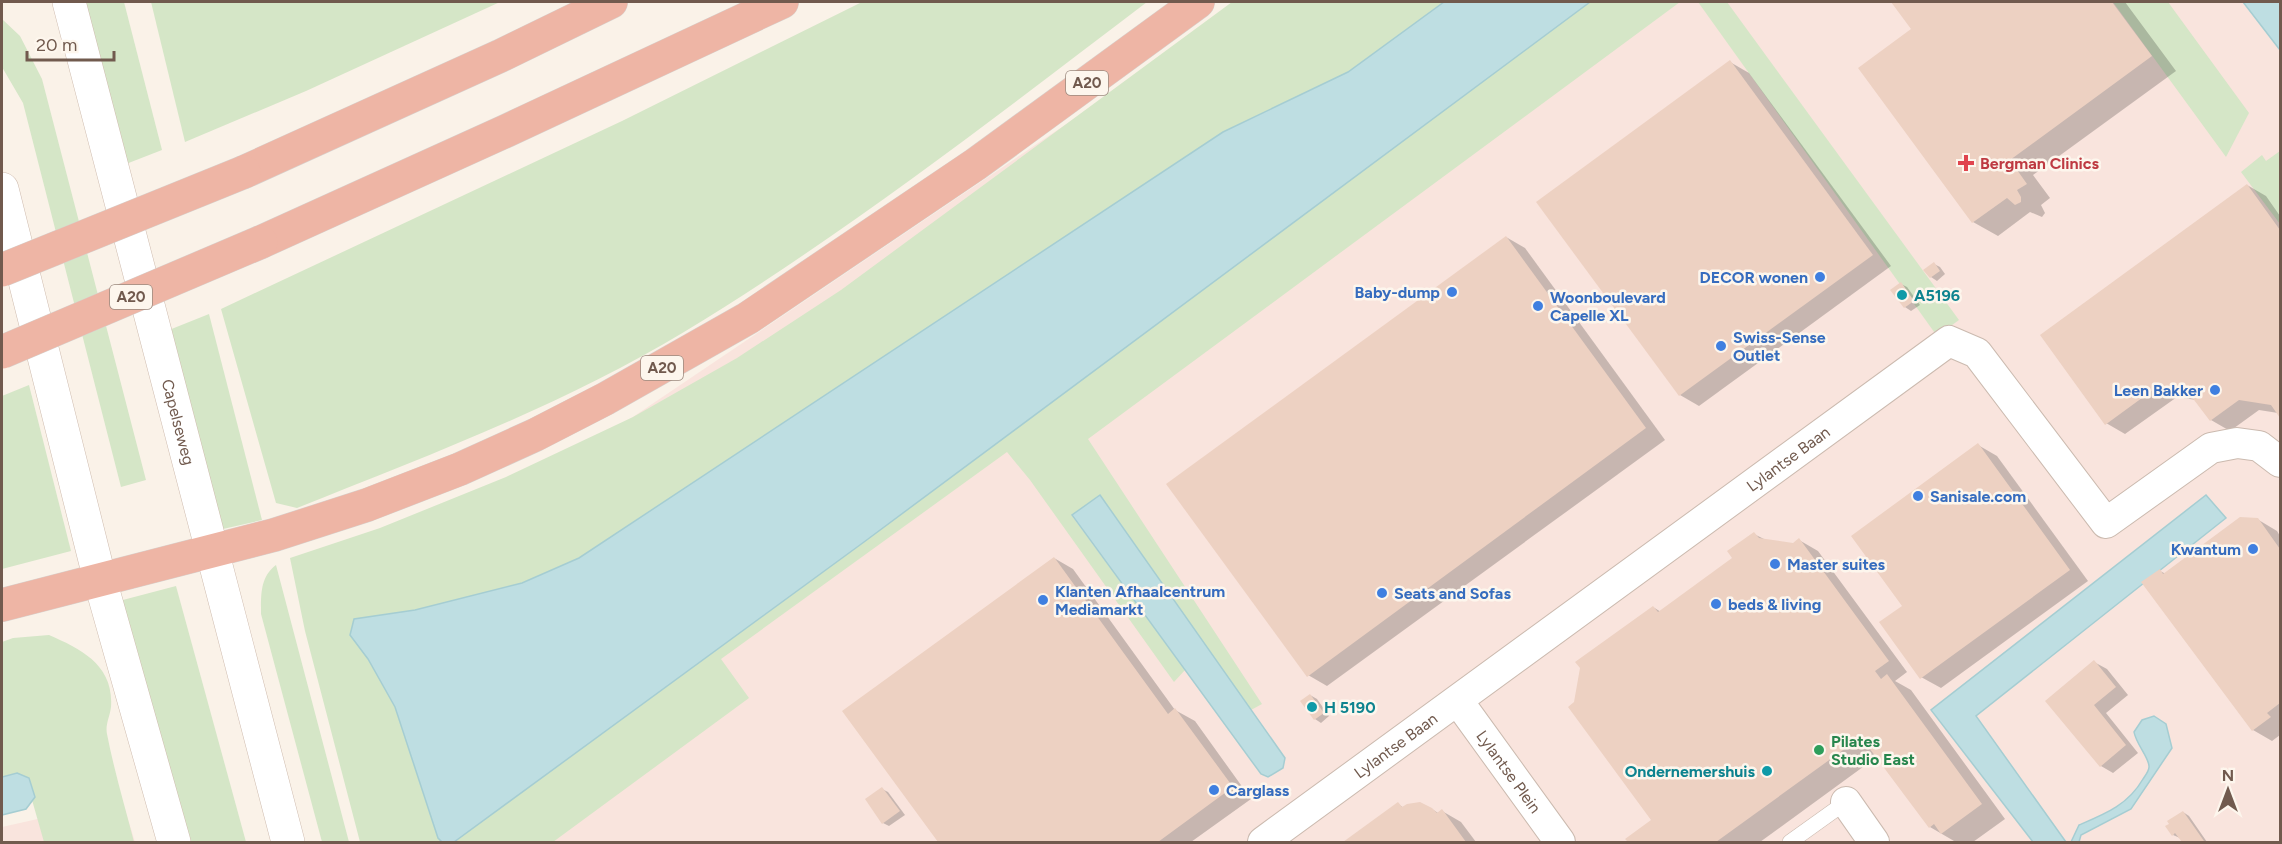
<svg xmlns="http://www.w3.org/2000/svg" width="2282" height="844" font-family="Figtree,sans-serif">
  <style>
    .commercial { fill: #f9e4dd }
    .green { fill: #d5e6c7 }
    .water { fill: #bedee2; stroke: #a5cdd2; stroke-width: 1.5 }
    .shadow { fill: #0003 }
    .building { fill: #edd1c2 }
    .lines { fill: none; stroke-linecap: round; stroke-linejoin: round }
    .service-casing { stroke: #cbbaaf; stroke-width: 16 }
    .minor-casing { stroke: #cbbaaf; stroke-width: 32 }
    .secondary-casing { stroke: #cfbcaf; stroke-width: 34 }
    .motorway-casing { stroke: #d7d1cd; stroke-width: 34 }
    .service { stroke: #fff; stroke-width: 15 }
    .minor { stroke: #fff; stroke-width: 30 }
    .secondary { stroke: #fff; stroke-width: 33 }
    .motorway { stroke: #eeb5a5; stroke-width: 33 }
    .motorway-bridge-casing { stroke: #d7d1cd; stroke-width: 34; stroke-linecap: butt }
    .motorway-bridge { stroke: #eeb5a5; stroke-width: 33 }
    .health-dot { fill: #e0444e; stroke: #fdf6ed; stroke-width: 2 }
    .shop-dot { fill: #3f7fe0; stroke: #fdf6ed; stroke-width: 2 }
    .culture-dot { fill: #0f9aa8; stroke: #fdf6ed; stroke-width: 2 }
    .leisure-dot { fill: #2e9e5b; stroke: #fdf6ed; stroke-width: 2 }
    .labels { text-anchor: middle; stroke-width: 5; stroke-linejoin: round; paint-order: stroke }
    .shield { fill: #fdf6ed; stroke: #9b897e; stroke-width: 1.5 }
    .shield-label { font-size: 15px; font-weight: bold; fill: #715a4e }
    .health-label { font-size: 16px; font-weight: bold; fill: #be3a42; stroke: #fdf6ed; text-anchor: start }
    .shop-label { font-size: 16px; font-weight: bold; fill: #366cbe; stroke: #fdf6ed; text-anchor: start }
    .culture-label { font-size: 16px; font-weight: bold; fill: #0d838f; stroke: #fdf6ed; text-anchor: start }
    .street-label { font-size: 16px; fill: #715a4e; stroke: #fdf6ed }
    .leisure-label { font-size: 16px; font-weight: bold; fill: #27864d; stroke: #fdf6ed; text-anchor: start }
  </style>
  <rect width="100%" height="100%" fill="#faf2e8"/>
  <g class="commercial">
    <polygon points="1247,2 2252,2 2280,40 2280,842 478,842 402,573"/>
    <polygon points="122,800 135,842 2,842 2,827"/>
  </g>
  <g class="green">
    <polygon points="85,2 124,2 162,150 126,164"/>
    <polygon points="151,2 500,2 306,91 185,142"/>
    <path d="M862,2H1147C998,115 844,235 684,332C563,405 427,456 297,508L276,503L221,309L622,121Z"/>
    <polygon points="1232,2 1444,2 1348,72 1223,132 579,558 522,583 415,610 354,619 351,635 368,659 395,707 438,838 442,842 360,842 305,631 290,558 380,528 506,477 633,417 737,358 841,290"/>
    <polygon points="1590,2 1680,2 1088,439 1262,704 1251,710 1100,495 1072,516 1185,670 1174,682 1030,480 1007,452 721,659 749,698 553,842 454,842 864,542"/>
    <polygon points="1698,2 1727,2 1959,320 1937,336"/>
    <polygon points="2113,2 2168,2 2249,113 2226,157"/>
    <polygon points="2,19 20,36 42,79 146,480 121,487 23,103 2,67"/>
    <polygon points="2280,151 2280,224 2241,172 2262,155 2266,161"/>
    <polygon points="209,314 262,520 223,529 169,330"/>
    <polygon points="29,385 71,551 2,569 2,396"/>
    <path d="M276,565L349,842H322L261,614C261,595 260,577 276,565Z"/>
    <polygon points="176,586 246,842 190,842 119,601"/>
    <path d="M49,635C81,649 114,665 111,707C110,716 105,725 107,734C114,770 125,807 134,842H44L32,800L35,797L17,773L2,777V642L13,638Z"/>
  </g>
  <g class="water">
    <polygon points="1444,2 1590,2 864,542 454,842 442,842 438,838 395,707 368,659 350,635 354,619 415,610 522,583 579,558 1223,132 1348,72"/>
    <polygon points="2243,2 2280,2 2280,50"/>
    <polygon points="1100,495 1285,758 1283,768 1268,777 1261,774 1072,515"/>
    <polygon points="2206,495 2226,518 1976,716 2066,842 2033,842 1931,710"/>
    <path d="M2154,716L2166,724L2172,748L2131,809L2081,835L2079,842H2071L2079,825C2105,814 2128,805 2143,779C2145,776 2149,771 2149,767C2150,759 2136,744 2134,732L2142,720Z"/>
    <polygon points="17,773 29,778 35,797 26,809 2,815 2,777"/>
  </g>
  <g class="shadow">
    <polygon points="1893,2 2125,2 2176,71 2033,175 2050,198 2041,205 2045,213 2042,217 2030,212 1998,236 1973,222 1860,68 1913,30"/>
    <polygon points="1730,62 1749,73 1891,266 1699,406 1680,395"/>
    <polygon points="2247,185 2266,196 2280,216 2280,416 2278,413 2259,410 2230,431 2211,420 2196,400 2177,397 2125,434 2106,423"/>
    <polygon points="1506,237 1525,248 1665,440 1327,686 1308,675"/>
    <polygon points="1934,264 1940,267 1945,274 1937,281 1931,277"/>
    <polygon points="1901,284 1907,287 1920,305 1911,311 1905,307 1892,290"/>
    <polygon points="1978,445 1997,456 2088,581 1941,688 1921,677 1904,606"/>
    <polygon points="2257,519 2277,531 2280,536 2280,735 2272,741 2253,730 2160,571 2166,574"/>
    <polygon points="1754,534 1766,540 1793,545 1799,540 1818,551 1907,672 1895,681 1911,690 2005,819 1973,842 1954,841 1930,827 1878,756 1760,842 1629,842 1627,839 1653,820 1653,607 1661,612 1734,558"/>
    <polygon points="1054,558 1073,569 1175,710 1195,721 1251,799 1191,842 940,842 844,711"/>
    <polygon points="2094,662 2107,669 2128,695 2106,713 2138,753 2113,773 2101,766 2047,701"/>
    <polygon points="1310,695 1317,699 1329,716 1321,723 1315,719"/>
    <polygon points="882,789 888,792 905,815 889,826 883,823"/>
    <polygon points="1398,804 1404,808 1432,809 1438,813 1442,811 1461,822 1476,842 1345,842"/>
    <polygon points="2183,812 2189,816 2207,842 2183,842 2180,838 2173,835"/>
  </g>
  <g class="building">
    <polygon points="1891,2 2112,2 2152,56 2010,160 2027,184 2017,190 2021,197 2021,202 2015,205 2007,198 1972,223 1858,68 1911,29"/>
    <polygon points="1730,60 1873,255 1679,396 1536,202"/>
    <polygon points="2247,184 2280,230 2280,418 2271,405 2239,400 2210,421 2188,392 2157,387 2105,425 2040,335"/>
    <polygon points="1506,236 1646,428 1307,677 1166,484"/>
    <polygon points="1934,262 1940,271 1930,278 1923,270"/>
    <polygon points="1901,282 1914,301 1904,308 1890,290"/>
    <polygon points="1978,443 2070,570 1920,679 1879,622 1902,606 1851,536"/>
    <polygon points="2240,517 2258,518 2280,549 2280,703 2267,713 2271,717 2252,731 2141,582 2160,569 2163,574"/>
    <polygon points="1754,532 1759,538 1793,543 1799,538 1889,661 1875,671 1881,679 1887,674 1982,804 1941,834 1934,824 1929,828 1861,737 1716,842 1628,842 1625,839 1651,820 1568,707 1574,702 1580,668 1575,662 1653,606 1658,612 1732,558 1727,551"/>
    <polygon points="1054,557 1168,714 1175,708 1233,787 1158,842 938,842 842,711"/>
    <polygon points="2094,660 2116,687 2094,705 2126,745 2100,767 2045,701"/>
    <polygon points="1310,694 1324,713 1314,720 1300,701"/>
    <polygon points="882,787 900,811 882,824 865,799"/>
    <polygon points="1398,802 1402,807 1407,804 1420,802 1432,808 1437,813 1442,809 1466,842 1343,842"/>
    <polygon points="2183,811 2204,841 2202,842 2182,842 2175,833 2172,836 2165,826 2169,824 2167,821"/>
  </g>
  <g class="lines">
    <defs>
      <polyline id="service" points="1790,842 1846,802"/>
      <g id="minor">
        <path id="s1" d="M1458,701L1560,842"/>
        <polyline points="1846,802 1874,842"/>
        <path id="s2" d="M1263,842L1949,341L1977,353L2106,523L2211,448L2237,443L2259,446L2280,462"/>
      </g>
      <g id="secondary">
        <path id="s3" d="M69,2L288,842"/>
        <polyline points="2,189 100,580 174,842"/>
      </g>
      <g id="motorway">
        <polyline points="244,172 500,56 611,2"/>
        <polyline points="261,242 506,131 782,2"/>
        <polyline points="2,605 274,535 367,505 460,469 535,435 605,399 748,318 976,164 1198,2"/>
      </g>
    </defs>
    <use href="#service" class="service-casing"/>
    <use href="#minor" class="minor-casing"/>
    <use href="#secondary" class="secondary-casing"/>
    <use href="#motorway" class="motorway-casing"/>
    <use href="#service" class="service"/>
    <use href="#minor" class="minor"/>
    <use href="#secondary" class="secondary"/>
    <use href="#motorway" class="motorway"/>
    <defs>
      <g id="motorway-bridge">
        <polyline points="2,270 244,172"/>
        <polyline points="2,352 261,242"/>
      </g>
    </defs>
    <use href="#motorway-bridge" class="motorway-bridge-casing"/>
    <use href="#motorway-bridge" class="motorway-bridge"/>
  </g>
  <path class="health-dot" d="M1963 154h6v6h6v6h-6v6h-6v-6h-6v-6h6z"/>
  <g class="shop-dot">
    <circle cx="1820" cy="277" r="6"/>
    <circle cx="1452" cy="292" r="6"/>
    <circle cx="1538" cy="306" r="6"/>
    <circle cx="1721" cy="346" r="6"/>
    <circle cx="2215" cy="390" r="6"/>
    <circle cx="1918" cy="496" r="6"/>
    <circle cx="2253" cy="549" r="6"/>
    <circle cx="1775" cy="564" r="6"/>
    <circle cx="1382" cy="593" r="6"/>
    <circle cx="1043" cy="600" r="6"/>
    <circle cx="1716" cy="604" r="6"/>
    <circle cx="1214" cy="790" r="6"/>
  </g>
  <g class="culture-dot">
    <circle cx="1902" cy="295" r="6"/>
    <circle cx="1312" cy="707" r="6"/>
    <circle cx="1767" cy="771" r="6"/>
  </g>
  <circle class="leisure-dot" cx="1819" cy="750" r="6"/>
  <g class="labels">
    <g class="shield">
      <rect x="1066" y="71" width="42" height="24" rx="4.5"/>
      <rect x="110" y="285" width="42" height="24" rx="4.5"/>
      <rect x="641" y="356" width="42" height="24" rx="4.5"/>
    </g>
    <g class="shield-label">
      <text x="1087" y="88">A20</text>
      <text x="131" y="302">A20</text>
      <text x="662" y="373">A20</text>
    </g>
    <g class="health-label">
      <text x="1980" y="169">Bergman Clinics</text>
    </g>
    <g class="shop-label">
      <text x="1808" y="283" text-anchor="end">DECOR wonen</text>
      <text x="1440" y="298" text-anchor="end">Baby-dump</text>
      <text x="1550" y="303">Woonboulevard<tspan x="1550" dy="18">Capelle XL</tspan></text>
      <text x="1733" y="343">Swiss-Sense<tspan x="1733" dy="18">Outlet</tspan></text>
      <text x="2203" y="396" text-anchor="end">Leen Bakker</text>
      <text x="1930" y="502">Sanisale.com</text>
      <text x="2241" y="555" text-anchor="end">Kwantum</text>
      <text x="1787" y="570">Master suites</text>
      <text x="1055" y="597">Klanten Afhaalcentrum<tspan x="1055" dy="18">Mediamarkt</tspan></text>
      <text x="1394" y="599">Seats and Sofas</text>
      <text x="1728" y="610">beds &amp; living</text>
      <text x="1226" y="796">Carglass</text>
    </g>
    <g class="culture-label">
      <text x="1914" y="301">A5196</text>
      <text x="1324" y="713">H 5190</text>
      <text x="1755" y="777" text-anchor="end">Ondernemershuis</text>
    </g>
    <g class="street-label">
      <text dy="6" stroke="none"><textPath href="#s3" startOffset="434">Capelseweg</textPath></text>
      <text dy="6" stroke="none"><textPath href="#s2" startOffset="650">Lylantse Baan</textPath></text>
      <text dy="6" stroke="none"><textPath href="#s2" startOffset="164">Lylantse Baan</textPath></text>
      <text dy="6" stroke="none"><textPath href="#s1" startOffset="87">Lylantse Plein</textPath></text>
    </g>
    <g class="leisure-label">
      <text x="1831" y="747">Pilates<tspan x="1831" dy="18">Studio East</tspan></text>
    </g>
  </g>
  <rect width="2282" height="844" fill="none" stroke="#715a4e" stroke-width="6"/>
  <g transform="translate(2228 790)" stroke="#fdf6ed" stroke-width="4.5" paint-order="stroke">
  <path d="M0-4.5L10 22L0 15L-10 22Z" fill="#715a4e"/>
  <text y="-9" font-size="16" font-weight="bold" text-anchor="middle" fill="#715a4e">N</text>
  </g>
  <path d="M27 51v9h87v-9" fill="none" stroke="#715a4e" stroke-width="3"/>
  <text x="36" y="51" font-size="18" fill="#715a4e" stroke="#fdf6ed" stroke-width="4.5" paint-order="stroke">20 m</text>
</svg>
